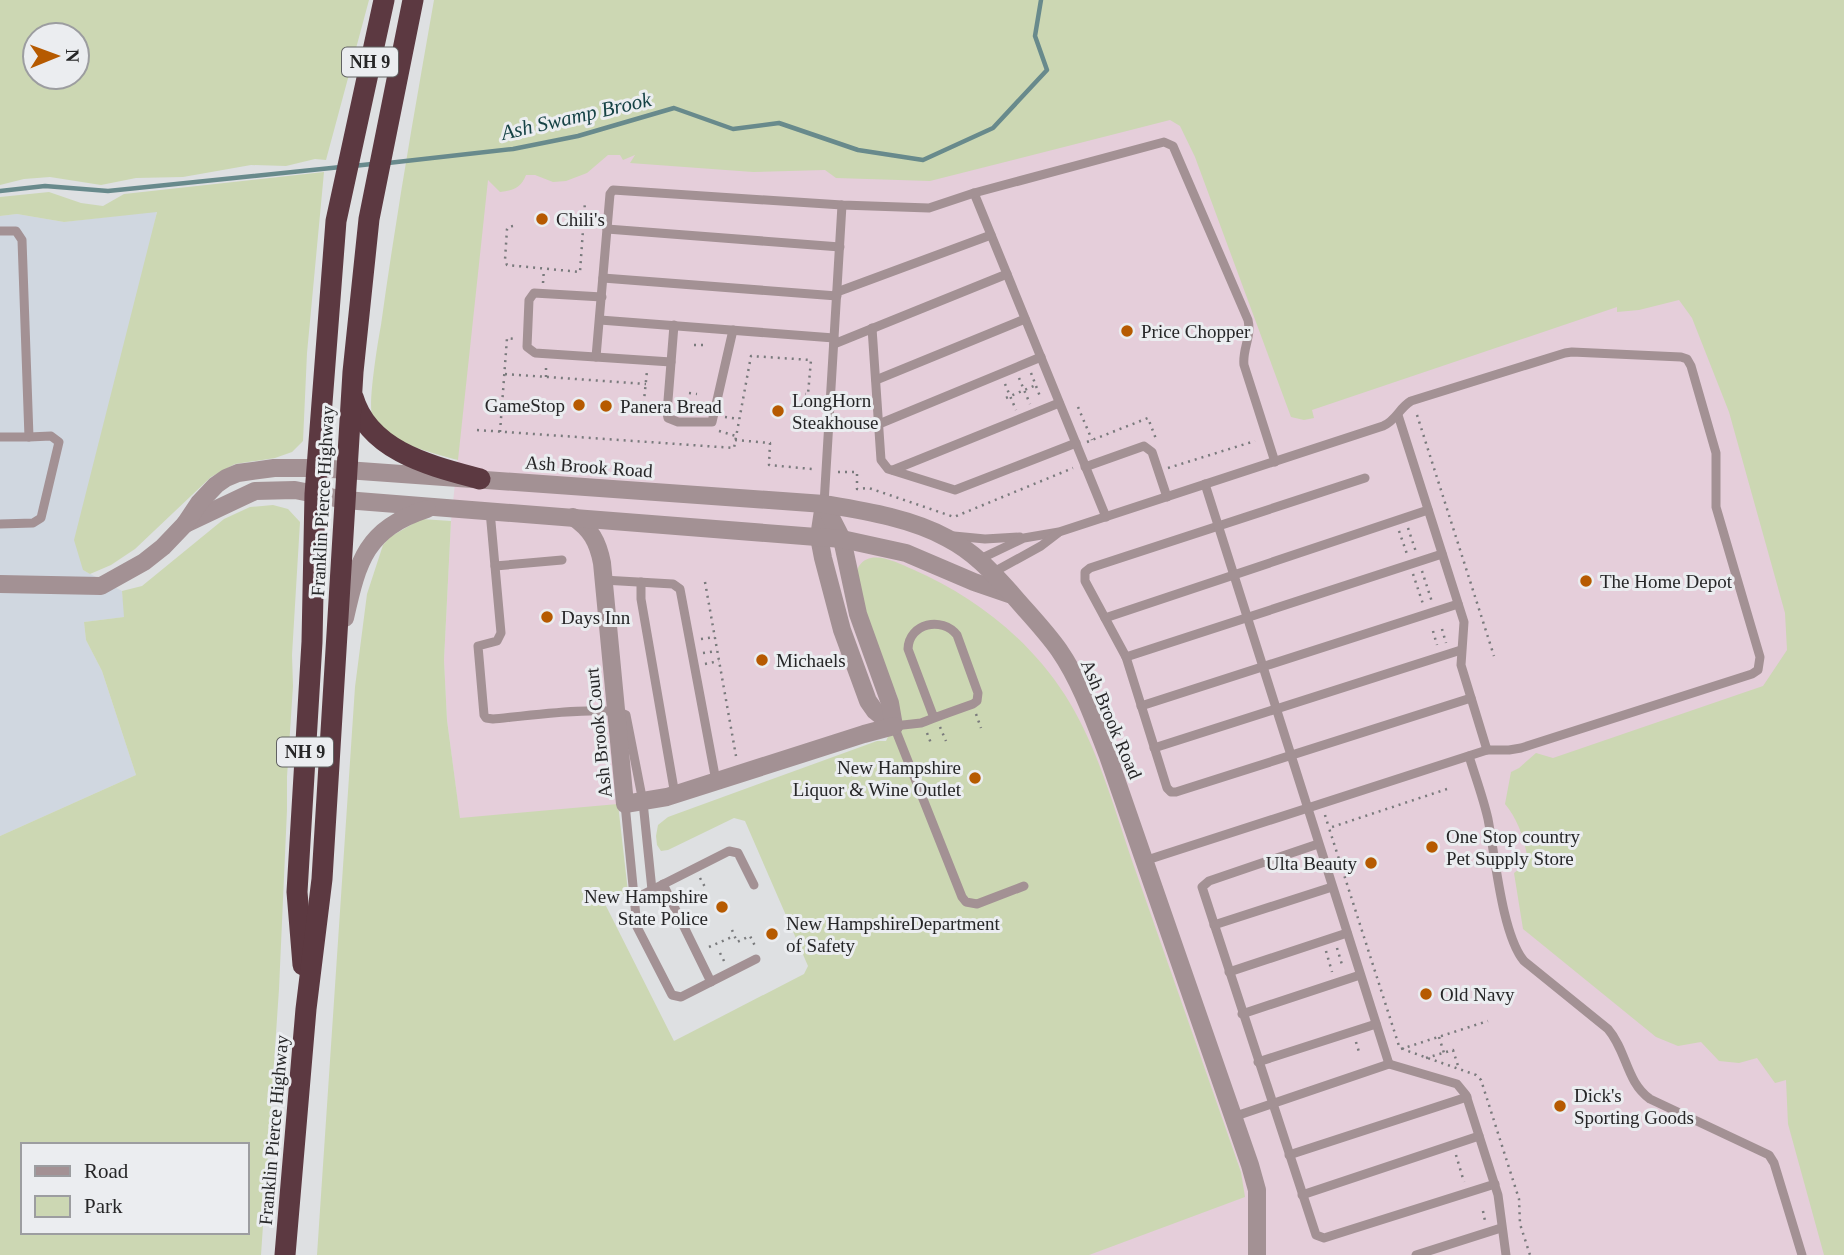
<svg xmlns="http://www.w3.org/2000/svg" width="1844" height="1255" font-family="'Times New Roman',serif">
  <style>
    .commercial { fill: #e5ceda }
    .built { fill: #d0d7e0 }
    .green { fill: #ccd7b3; fill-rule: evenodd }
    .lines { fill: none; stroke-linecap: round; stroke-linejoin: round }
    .stream { stroke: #688a8c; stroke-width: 4.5 }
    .path { stroke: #797a7c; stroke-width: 2.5; stroke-dasharray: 2 5; stroke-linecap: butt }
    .lane { stroke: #a39194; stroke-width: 9 }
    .street { stroke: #a39194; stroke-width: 18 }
    .highway { stroke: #5c3941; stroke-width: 21 }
    .poi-dot { fill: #b65a00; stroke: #ebedf0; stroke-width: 2.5 }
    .labels { text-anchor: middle; stroke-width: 6; stroke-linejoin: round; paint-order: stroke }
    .shield { fill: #ebedf0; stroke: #616263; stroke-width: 2 }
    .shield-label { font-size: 18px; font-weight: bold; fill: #262627 }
    .poi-label { font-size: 19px; fill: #262627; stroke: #ebedf0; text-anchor: start }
    .street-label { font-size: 19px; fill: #262627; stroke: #ebedf0 }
    .water-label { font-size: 21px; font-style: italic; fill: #154245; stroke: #ebedf0 }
  </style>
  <rect width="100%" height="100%" fill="#dee0e2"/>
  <polygon class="commercial" points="1181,104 1700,279 1842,675 1844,1255 1077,1255 1244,1197 1241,1172 1098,765 884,668 898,697 894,726 625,804 460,819 447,720 444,660 451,521 490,152"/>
  <polygon class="built" points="157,211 83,570 122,591 125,617 84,622 86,640 102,671 136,775 0,836 0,216 17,214 64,222"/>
  <g class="green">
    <path d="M0,0H369L326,160L315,159L286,166L251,165L183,177L136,178L101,185L50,177L24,179L0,185ZM35,35H77V77H35Z"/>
    <path d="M434,0H1844V1255H1824L1788,1124L1786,1080L1775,1083L1757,1058L1739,1063L1719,1061L1701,1042L1678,1046L1656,1037L1523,929L1514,873L1528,862C1525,841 1519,821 1505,804L1511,772L1519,768L1536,753L1553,758L1763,686L1787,650L1785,613L1729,412L1692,318L1679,300L1639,310L1617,312V307L1312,410L1314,418L1304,420L1291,417L1195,157L1180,126L1170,120L930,181L836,178L825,170L753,172L630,163L635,155L623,160L620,155H608L587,173L566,181L553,182L535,175H526C521,188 512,191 500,192L488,180L458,460C432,453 383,442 372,414C368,403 378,340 381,325C396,216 415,108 434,0Z"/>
    <polygon points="324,172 307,353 303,441 292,452 275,458 235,464 211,477 135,549 111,565 90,574 83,570 74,540 157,212 64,222 17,214 0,216 0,197 49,192 81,203 103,206 124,194"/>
    <path d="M273,505L288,509L300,522L292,655L293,686L287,777V810L279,989L261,1255H0V836L136,775L102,671L86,640L84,622L124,617L122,591L142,586L224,519L250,507ZM23,1145H247V1232H23Z"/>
    <path d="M421,519L451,521L444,660L447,720L460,818L618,804L628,892L605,904L674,1041L804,974L808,966L745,821L734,818L668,850L661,851L657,845L656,836L658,825L668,817L877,741H886C892,729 900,710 897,696C894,686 887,677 883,667C876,649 849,582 859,566C871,548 898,563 912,569C974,596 1028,638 1065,695C1099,748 1115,813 1136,872C1171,972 1206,1072 1241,1172L1245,1197L1089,1255H317L355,687L367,594L383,545L390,537Z"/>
  </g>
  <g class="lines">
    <g class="stream">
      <polyline points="388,163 513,149 578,136 674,108 733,129 779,123 858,150 923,160 993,128 1047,70 1035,36 1041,0"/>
      <polyline points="353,166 372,164"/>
      <polyline points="0,191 45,186 108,191 341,167"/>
    </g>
    <g class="path">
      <polyline points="513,226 508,227 507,229 505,260 507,265 580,272 585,202"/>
      <polyline points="543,283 544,269"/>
      <polyline points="694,345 706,345"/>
      <polyline points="1031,373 1041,399"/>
      <polyline points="505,374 646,384"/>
      <polyline points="546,377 546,364"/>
      <polyline points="1019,378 1030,404"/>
      <polyline points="1005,384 1016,410"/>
      <polyline points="689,393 697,394"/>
      <polyline points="1006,398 1036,385"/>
      <polyline points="1078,407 1092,440"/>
      <polyline points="643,410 647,371"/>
      <polyline points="1417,415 1494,656"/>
      <polyline points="725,417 739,419"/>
      <polyline points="477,430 734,448 751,356 811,360 808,394 805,394"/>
      <polyline points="719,431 736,436"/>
      <polyline points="500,432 507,338 516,339"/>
      <polyline points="735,440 770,443 769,465 812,469"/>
      <polyline points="1087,442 1148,418 1156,439"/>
      <polyline points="1168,468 1255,441"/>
      <polyline points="838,472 857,472 857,489 869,488 954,517 1073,468"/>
      <polyline points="1408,528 1416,552"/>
      <polyline points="1399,531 1407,554"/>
      <polyline points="1422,571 1432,602"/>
      <polyline points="1413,574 1423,604"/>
      <polyline points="705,582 736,756"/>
      <polyline points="1442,629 1446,643"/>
      <polyline points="1433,631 1437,645"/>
      <polyline points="701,639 715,637"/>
      <polyline points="703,653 717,651"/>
      <polyline points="705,664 719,661"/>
      <polyline points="976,714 981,728"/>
      <polyline points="940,727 946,741"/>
      <polyline points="927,733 932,746"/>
      <polyline points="1447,789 1329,828 1399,1046 1405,1050 1476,1075 1481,1080 1519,1199 1520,1224 1530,1255"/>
      <polyline points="1325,815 1329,828"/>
      <polyline points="700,878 705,887"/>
      <polyline points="732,930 737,942 750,936 755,946"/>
      <polyline points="709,947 734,936"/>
      <polyline points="1337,948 1343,968"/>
      <polyline points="1326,951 1332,972"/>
      <polyline points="720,953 725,963"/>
      <polyline points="1439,1037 1444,1053"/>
      <polyline points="1356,1042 1359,1052"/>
      <polyline points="1401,1049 1488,1021"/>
      <polyline points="1426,1058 1453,1050 1459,1069"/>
      <polyline points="1456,1155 1464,1182"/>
      <polyline points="1483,1211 1485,1221"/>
    </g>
    <g class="lane">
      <polyline points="974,193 1106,517"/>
      <polyline points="607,229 840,247"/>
      <polyline points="0,231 16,231 22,240 29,437 0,437"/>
      <polyline points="603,278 837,296"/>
      <polyline points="837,292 991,235"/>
      <polyline points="602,297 534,293 529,300 527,347 535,353 671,362"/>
      <polyline points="600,320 834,338"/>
      <polyline points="674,325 667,413 668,418 678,422 712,422 733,330"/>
      <polyline points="872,328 881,460 888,469 955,490 1076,443"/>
      <polyline points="834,344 1007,274"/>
      <path d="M596,357L610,194L613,190L842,205L929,208L974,193L1164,142L1173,146L1248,320C1252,337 1242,349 1244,365L1275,462"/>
      <polyline points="876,380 1025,319"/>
      <polyline points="1398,415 1464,622 1461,665 1487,750"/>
      <polyline points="879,424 1041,357"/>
      <polyline points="1085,467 1144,446 1152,452 1167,497"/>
      <polyline points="893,470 1059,403"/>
      <polyline points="1365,478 1090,568 1085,572 1085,581 1126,657 1167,788 1171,792 1176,792 1471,698"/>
      <polyline points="1205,484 1389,1064"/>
      <polyline points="824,504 842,205"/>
      <path d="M490,511L501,633L497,641L478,646L484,715L486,718L493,719C516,717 611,704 626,715L643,802L652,890"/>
      <polyline points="0,524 33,523 41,518 59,442 51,436 29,437"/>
      <polyline points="954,536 985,539 1020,537"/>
      <path d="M980,559L1024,538L1059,532L1383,426C1396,421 1399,408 1411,401L1565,353L1572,352L1681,357L1687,359L1691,366L1716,453V507L1760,657L1758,670L1752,674L1521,748L1509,750H1487L1144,861"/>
      <polyline points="495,566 562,560"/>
      <polyline points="992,573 1041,546 1058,533"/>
      <polyline points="603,580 673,584 680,589 716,781"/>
      <polyline points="641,582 641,599 675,795"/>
      <polyline points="1105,618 1428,510"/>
      <polyline points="1126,657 1442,554"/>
      <polyline points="1141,706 1458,604"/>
      <path d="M934,718L908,649C909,623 942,616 957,635L978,693L977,701L973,704C956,710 939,716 921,723L894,726L962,897L966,902L977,904L1024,886"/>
      <polyline points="1154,748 1461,650"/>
      <path d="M1469,756C1475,776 1483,797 1488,819C1495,855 1502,935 1524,961L1608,1029C1627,1051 1626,1082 1650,1099L1769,1155L1774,1163L1802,1255"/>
      <polyline points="625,804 637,927 672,995 681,997 756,959"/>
      <polyline points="1318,844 1209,881 1202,887 1316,1235 1324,1238 1495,1184"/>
      <polyline points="663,884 711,982"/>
      <polyline points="634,899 729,851 738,853 754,885"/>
      <polyline points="1214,925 1332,887"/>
      <polyline points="1229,972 1347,933"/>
      <polyline points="1242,1014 1360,975"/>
      <polyline points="1258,1062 1376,1024"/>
      <polyline points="1233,1117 1389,1064 1457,1084 1466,1095 1498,1195 1506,1255"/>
      <polyline points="1289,1155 1467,1097"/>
      <polyline points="1302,1195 1479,1136"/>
      <polyline points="1416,1255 1501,1228"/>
    </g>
    <g class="street">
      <polyline points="824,504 819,537 823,558 842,630 868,701 875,711 894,726"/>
      <polyline points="824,504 842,539 858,614 890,703 894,726"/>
      <path d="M573,517C591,529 598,542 602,563L625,804L667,797L864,734L894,726"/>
      <polyline points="185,524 255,491 295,490 345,500 842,539 906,553 974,582 1009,594"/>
      <path d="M0,584L101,586L144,562L163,547L185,524L199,503L216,485L226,478L238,473L274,468H318L824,504C865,511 910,518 947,538C974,552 991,571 1011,593C1027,612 1044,629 1059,650C1081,682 1094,720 1108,756L1250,1165L1257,1190V1255"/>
      <path d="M345,618C358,560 366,529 427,509"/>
    </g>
    <g class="highway">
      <path d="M353,397C369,452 432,466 480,479"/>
      <polyline points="303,965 297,892 312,642 315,494 336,221 384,0"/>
      <polyline points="285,1255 306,1009 322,879 353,372 369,219 413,0"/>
    </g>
  </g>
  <g class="poi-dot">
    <circle cx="542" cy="219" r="7"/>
    <circle cx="1127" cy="331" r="7"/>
    <circle cx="579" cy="405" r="7"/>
    <circle cx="606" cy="406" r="7"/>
    <circle cx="778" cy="411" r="7"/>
    <circle cx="1586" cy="581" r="7"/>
    <circle cx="547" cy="617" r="7"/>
    <circle cx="762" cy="660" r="7"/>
    <circle cx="975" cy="778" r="7"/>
    <circle cx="1432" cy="847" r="7"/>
    <circle cx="1371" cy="863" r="7"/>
    <circle cx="722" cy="907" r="7"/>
    <circle cx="772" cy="934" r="7"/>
    <circle cx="1426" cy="994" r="7"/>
    <circle cx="1560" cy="1106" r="7"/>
  </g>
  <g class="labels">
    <g class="shield">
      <rect x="342" y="47.5" width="56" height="29" rx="5"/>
      <rect x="277" y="737.5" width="56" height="29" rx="5"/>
    </g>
    <g class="shield-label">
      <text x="370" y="68">NH 9</text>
      <text x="305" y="758">NH 9</text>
    </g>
    <g class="poi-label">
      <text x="556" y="226">Chili's</text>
      <text x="1141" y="338">Price Chopper</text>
      <text x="792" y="407">LongHorn<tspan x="792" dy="22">Steakhouse</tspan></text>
      <text x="565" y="412" text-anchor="end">GameStop</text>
      <text x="620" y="413">Panera Bread</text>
      <text x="1600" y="588">The Home Depot</text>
      <text x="561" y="624">Days Inn</text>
      <text x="776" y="667">Michaels</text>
      <text x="961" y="774" text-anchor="end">New Hampshire<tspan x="961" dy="22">Liquor &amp; Wine Outlet</tspan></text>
      <text x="1446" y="843">One Stop country<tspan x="1446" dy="22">Pet Supply Store</tspan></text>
      <text x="1357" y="870" text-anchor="end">Ulta Beauty</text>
      <text x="708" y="903" text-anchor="end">New Hampshire<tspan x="708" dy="22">State Police</tspan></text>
      <text x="786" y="930">New HampshireDepartment<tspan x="786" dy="22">of Safety</tspan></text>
      <text x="1440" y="1001">Old Navy</text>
      <text x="1574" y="1102">Dick's<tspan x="1574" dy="22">Sporting Goods</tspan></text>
    </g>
    <g class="street-label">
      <text transform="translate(589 466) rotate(4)" y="7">Ash Brook Road</text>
      <text transform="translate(322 501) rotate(-87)" y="7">Franklin Pierce Highway</text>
      <text transform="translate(1112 719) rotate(67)" y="7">Ash Brook Road</text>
      <text transform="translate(598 733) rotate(-96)" y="7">Ash Brook Court</text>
      <text transform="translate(273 1130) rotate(-85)" y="7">Franklin Pierce Highway</text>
    </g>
    <g class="water-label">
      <text transform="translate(576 116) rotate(-13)" y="7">Ash Swamp Brook</text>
    </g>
  </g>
  <rect x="21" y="1143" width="228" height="91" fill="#ebedf0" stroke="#9c9da0" stroke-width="2"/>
  <rect x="35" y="1166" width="35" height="10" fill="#a39194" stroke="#9c9da0" stroke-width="2"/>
  <text x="84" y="1178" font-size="21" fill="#262627">Road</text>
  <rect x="35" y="1196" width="35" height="21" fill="#ccd7b3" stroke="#9c9da0" stroke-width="2"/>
  <text x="84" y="1213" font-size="21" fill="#262627">Park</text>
  <g transform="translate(56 56) rotate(89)"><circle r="33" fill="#ebedf0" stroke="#9c9da0" stroke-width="2"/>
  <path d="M0-5L12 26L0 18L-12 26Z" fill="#b65a00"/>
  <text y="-10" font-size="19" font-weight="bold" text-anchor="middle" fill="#262627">N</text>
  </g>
</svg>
